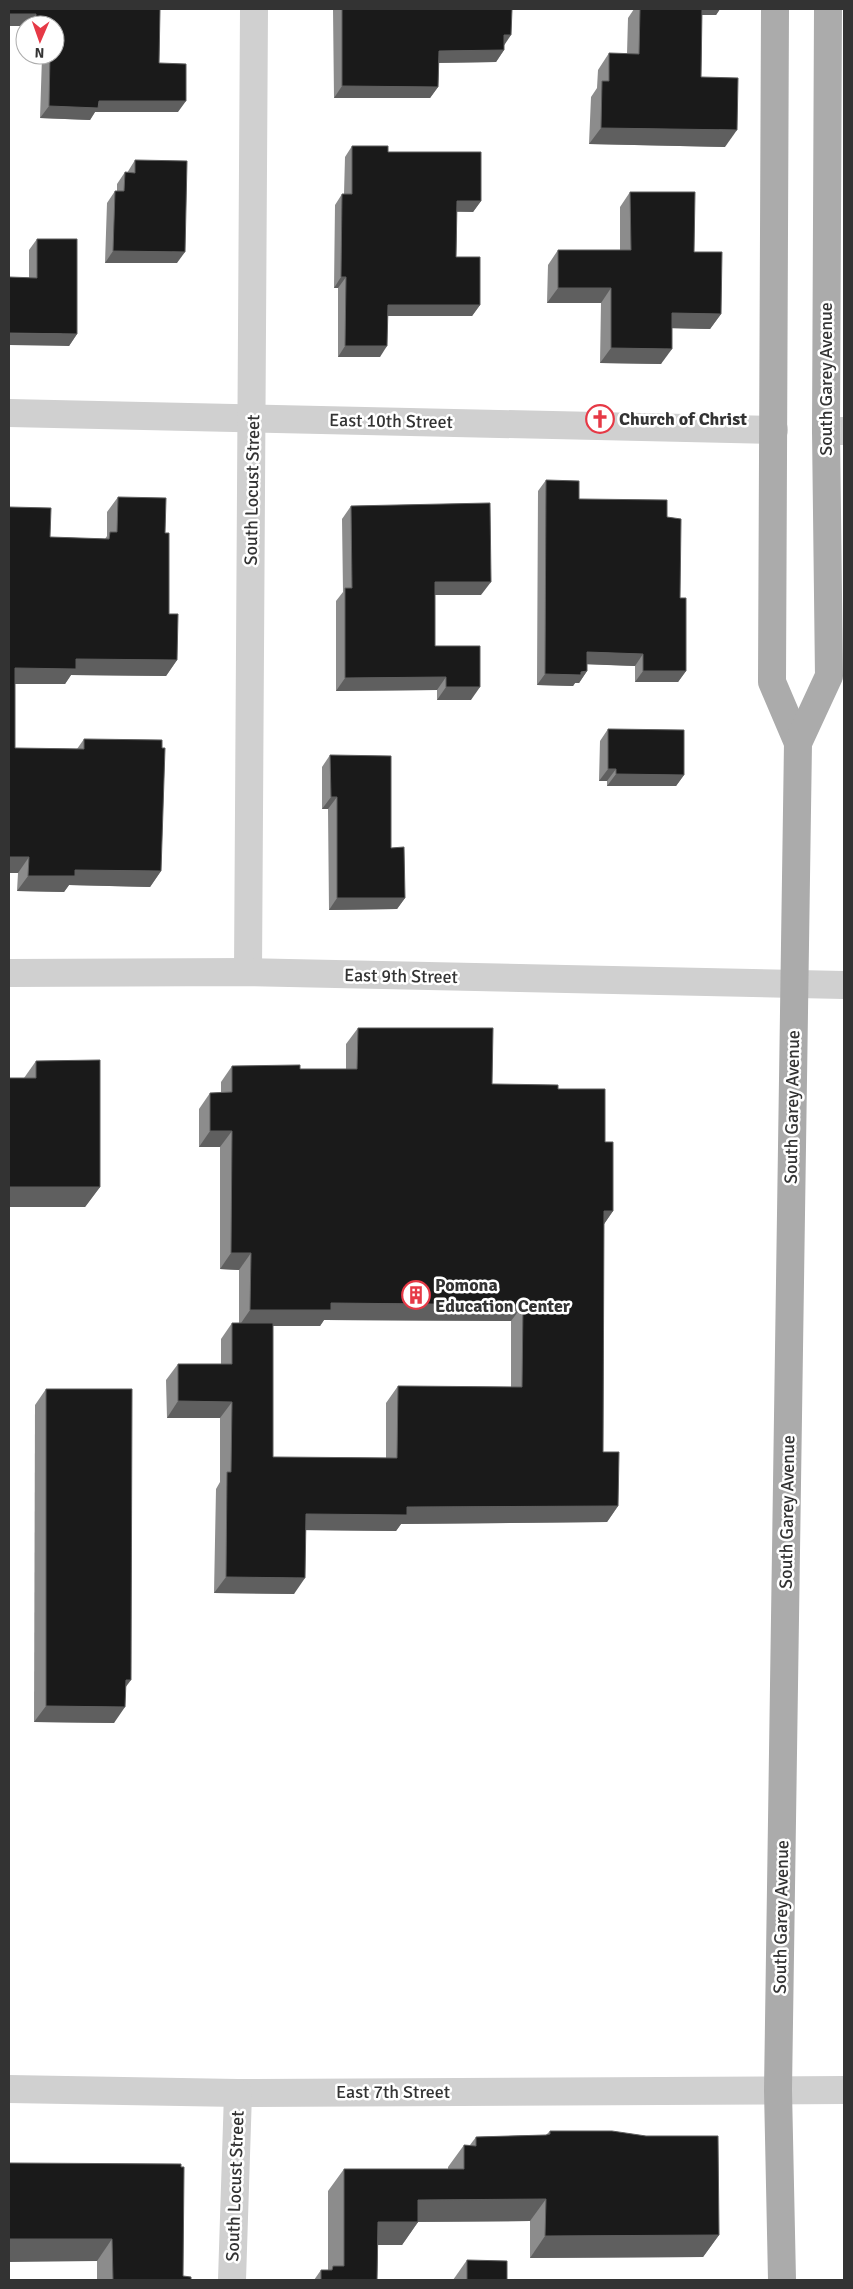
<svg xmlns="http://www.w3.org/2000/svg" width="853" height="2289" font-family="Signika,sans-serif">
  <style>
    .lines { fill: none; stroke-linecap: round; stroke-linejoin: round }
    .minor { stroke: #d0d0d0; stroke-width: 28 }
    .tertiary { stroke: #d0d0d0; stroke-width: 28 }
    .primary { stroke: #ababab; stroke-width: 28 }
    .wall { fill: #8c8c8c; fill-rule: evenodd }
    .shaded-wall { fill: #5f5f5f }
    .building { fill: #1a1a1a; stroke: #5f5f5f }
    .labels { text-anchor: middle; stroke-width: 5; stroke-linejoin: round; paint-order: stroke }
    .street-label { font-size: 18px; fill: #333; stroke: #fff }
    .poi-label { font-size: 18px; font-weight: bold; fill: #333; stroke: #fff; text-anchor: start }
  </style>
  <rect width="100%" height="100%" fill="#fff"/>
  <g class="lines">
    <g class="minor">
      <polyline points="9,413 774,430"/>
      <polyline points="826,431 844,431"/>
      <path d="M248,972C248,651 254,330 254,9"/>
      <polyline points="9,2089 238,2093 844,2090"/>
      <polyline points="232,2280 238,2093"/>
    </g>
    <polyline class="tertiary" points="9,973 248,972 844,985"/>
    <g class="primary">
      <polyline points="775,9 772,682 798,743"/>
      <polyline points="782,2280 778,2090 798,743 829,676 826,431 828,9"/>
    </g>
  </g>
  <g class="wall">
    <polygon points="9,9 160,9 159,63 178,112 95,112 90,120 40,118 42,57 27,57 27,55 55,55 55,25 25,25"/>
    <polygon points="333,9 512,9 504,45 504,50 496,62 439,63 438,87 430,98 334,98"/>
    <polygon points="634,9 720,9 716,15 702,15 701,77 725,147 589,144 591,97 597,88 598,70 609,53 627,54 628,18"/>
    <polygon points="352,146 388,152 481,201 473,212 457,212 456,257 480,305 472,316 388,316 380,357 338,357 338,288 334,288 335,205 342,194 344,194 345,157"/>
    <polygon points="135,160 177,263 105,263 107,203 115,191 117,191 117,184 125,172 127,173"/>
    <polygon points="630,192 694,252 721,314 710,329 672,328 661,364 600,363 601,303 547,303 548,265 558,250 620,250 620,207"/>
    <polygon points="37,239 77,334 69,346 29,278 29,250"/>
    <polygon points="546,480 579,499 667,517 680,598 686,671 678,682 635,682 635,666 587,664 587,671 579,683 575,683 573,686 537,685 538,491"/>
    <polygon points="118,497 165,533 169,614 177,660 166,676 71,675 65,684 15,684 15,748 77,749 84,739 161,871 150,887 69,885 64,892 17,891 18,873 9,873 9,507 50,537 105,539 107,536 107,512"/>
    <polygon points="351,506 481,595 435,595 435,646 471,700 437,700 437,690 336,691 336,601 343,592 342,519"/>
    <polygon points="608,729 684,775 676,786 607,786 607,781 599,781 600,741"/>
    <polygon points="330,755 391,848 405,898 397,909 329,910 328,809 322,809 322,767"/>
    <path d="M358,1028L492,1084L558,1089L605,1142L613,1211L604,1224L603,1452L618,1506L607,1522L401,1524L396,1531L306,1530L294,1594L214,1593L216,1489L220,1482V1418H167L166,1380L178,1364H221V1339L232,1323H239V1270L220,1269V1147H199V1109L210,1093H221V1082L232,1066L300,1069H346V1044ZM324,1320L511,1321V1387L398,1386L386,1403V1458L273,1457V1326H320Z"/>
    <polygon points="36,1061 100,1187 85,1207 24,1078"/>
    <polygon points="46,1389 126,1687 114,1723 34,1722 35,1405"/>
    <polygon points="550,2131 719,2235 703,2257 530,2258 530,2221 418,2222 402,2245 378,2245 377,2280 314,2280 321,2270 328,2270 328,2191 344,2169 448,2169 448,2167 464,2145 470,2145 476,2137 546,2135"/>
    <polygon points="9,2163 183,2276 191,2280 97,2280 97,2261"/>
    <polygon points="467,2260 507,2280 453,2280"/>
  </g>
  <g class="shaded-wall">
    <polygon points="695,9 720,9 716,15 691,15"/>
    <polygon points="9,14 36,14 29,25 25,25 25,26 9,26"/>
    <polygon points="504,35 511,35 503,47"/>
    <polygon points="504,50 496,62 430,63 439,51"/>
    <polygon points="28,55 43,55 42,57 27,57"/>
    <polygon points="342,86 438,87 430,98 334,98"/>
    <polygon points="99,101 186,101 178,112 95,112 90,120 40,118 49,106"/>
    <polygon points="601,128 737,130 725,147 589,144"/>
    <polygon points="457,201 481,201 473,212 449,211"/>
    <polygon points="113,251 185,252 177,263 105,263"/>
    <polygon points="341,277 346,277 338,288 334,288"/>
    <polygon points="558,288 611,288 601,303 547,303"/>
    <polygon points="388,305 480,305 472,316 380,316"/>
    <polygon points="672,313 721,314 710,329 661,328"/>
    <polygon points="9,333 77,334 69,346 9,345"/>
    <polygon points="345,346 387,346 380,357 338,357"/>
    <polygon points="611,348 672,349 661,364 600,363"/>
    <polygon points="435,582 491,582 481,595 426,595"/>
    <polygon points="587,652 643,654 635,666 579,664"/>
    <polygon points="76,659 177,660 166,676 71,675 65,684 9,684 15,668"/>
    <polygon points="587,671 579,683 575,683 573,686 537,685 545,674"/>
    <polygon points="643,671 686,671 678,682 635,682"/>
    <polygon points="446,677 437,690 336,691 345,678"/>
    <polygon points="446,687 480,687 471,700 437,700"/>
    <polygon points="608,769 616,769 607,781 599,781"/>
    <polygon points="616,774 684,775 676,786 607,786"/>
    <polygon points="331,797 337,797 328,809 322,809"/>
    <polygon points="9,857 29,857 18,873 9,873"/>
    <polygon points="75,870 161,871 150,887 69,885 64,892 17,891 28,876"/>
    <polygon points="337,898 405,898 397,909 329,910"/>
    <polygon points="210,1131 232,1131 220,1147 199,1147"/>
    <polygon points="9,1187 100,1187 85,1207 9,1207"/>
    <polygon points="604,1211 613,1211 602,1227"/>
    <polygon points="231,1253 251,1253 239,1270 220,1269"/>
    <polygon points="331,1303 523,1305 511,1321 324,1320 320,1326 239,1326 250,1310"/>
    <polygon points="178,1401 232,1402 220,1418 167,1418"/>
    <polygon points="618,1506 607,1522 401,1524 396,1531 294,1530 306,1514 407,1507"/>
    <polygon points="226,1577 305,1578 294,1594 214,1593"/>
    <polygon points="126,1680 131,1680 119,1696"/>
    <polygon points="46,1706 125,1707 114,1723 34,1722"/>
    <polygon points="546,2199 530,2221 402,2222 418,2200"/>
    <polygon points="378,2222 418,2222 402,2245 363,2245"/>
    <polygon points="719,2235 703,2257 530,2258 545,2236"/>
    <polygon points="9,2239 112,2239 97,2261 9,2262"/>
  </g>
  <g class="building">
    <polygon points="9,9 160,9 159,63 186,64 186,101 99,101 98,108 49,106 50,55 55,55 55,25 36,25 36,14 9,14"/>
    <polygon points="342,9 512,9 511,35 504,35 504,50 439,51 438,87 342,86"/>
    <polygon points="640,9 702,9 701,77 738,78 737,130 601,128 602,81 609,81 609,53 639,54"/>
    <polygon points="352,146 388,146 388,152 481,152 481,201 457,201 456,257 480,257 480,305 388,305 387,346 345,346 346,277 341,277 342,194 352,194"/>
    <polygon points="135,160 187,161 185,252 113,251 115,191 124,191 125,172 135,173"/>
    <polygon points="630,192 695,192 694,252 722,252 721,314 672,313 672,349 611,348 611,288 558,288 558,250 631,250"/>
    <polygon points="37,239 77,239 77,334 9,333 9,277 37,278"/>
    <polygon points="546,480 579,481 579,499 667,500 667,517 681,519 680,598 686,598 686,671 643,671 643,654 587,652 587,671 581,672 581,675 545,674"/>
    <polygon points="118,497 166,498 165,533 169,533 169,614 178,614 177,660 76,659 76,669 15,668 15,748 84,749 84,739 162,740 162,748 165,748 161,871 75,870 75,876 28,876 29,857 9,857 9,507 51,508 50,537 109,539 110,532 117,532"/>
    <polygon points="490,503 491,582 435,582 435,646 480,646 480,687 446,687 446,677 345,678 345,588 352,588 351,506"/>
    <polygon points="608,729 684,730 684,775 616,774 616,769 608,769"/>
    <polygon points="330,755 391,756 391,848 404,847 405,898 337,898 337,797 331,797"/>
    <polygon points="358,1028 493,1028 492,1084 558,1085 558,1089 605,1089 605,1142 613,1142 613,1211 604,1211 603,1452 619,1452 618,1506 407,1507 407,1515 306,1514 305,1578 226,1577 227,1472 231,1472 232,1402 178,1401 178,1364 232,1364 232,1323 273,1323 273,1457 397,1458 398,1386 522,1387 523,1305 331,1303 331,1310 250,1310 251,1253 231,1253 232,1131 210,1131 210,1093 232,1092 232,1066 300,1065 300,1069 357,1069"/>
    <polygon points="100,1060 100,1187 9,1187 9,1078 36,1078 36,1061"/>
    <polygon points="46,1389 132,1389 131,1680 126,1680 125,1707 46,1706"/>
    <polygon points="550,2131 612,2131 646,2136 718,2136 719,2235 545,2236 546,2199 418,2200 418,2222 378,2222 377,2280 321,2280 321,2270 332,2270 333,2266 344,2266 344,2169 464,2169 464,2145 476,2146 476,2137 546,2135 550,2134"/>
    <polygon points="9,2163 181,2164 181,2167 184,2167 183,2276 191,2277 191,2280 113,2280 112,2239 9,2239"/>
    <polygon points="467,2260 507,2261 507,2280 467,2280"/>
  </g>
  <defs>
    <symbol id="church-ring" viewBox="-11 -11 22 22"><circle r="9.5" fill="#fff" stroke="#e63946" stroke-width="1.5"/><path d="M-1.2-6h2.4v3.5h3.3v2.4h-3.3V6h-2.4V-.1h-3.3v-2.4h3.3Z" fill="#e63946"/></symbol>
    <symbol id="building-ring" viewBox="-11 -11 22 22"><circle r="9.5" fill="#fff" stroke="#e63946" stroke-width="1.5"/><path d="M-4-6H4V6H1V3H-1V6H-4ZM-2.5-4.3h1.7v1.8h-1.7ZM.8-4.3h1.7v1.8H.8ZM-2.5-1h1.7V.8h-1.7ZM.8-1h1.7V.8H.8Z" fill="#e63946"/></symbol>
  </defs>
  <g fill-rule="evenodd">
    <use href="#church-ring" x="584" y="403" width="32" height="32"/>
    <use href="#building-ring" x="400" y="1279" width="32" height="32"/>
  </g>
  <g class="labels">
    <g class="street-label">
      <text transform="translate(826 379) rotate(-90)" y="6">South Garey Avenue</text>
      <text transform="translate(391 421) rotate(1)" y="6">East 10th Street</text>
      <text transform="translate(252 490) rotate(-89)" y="6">South Locust Street</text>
      <text transform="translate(401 976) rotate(1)" y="6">East 9th Street</text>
      <text transform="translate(792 1107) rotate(-89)" y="6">South Garey Avenue</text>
      <text transform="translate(787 1512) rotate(-89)" y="6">South Garey Avenue</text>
      <text transform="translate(781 1917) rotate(-89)" y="6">South Garey Avenue</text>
      <text x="393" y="2098">East 7th Street</text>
      <text transform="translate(235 2186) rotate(-88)" y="6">South Locust Street</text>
    </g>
    <g class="poi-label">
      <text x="619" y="425">Church of Christ</text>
      <text x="435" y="1291">Pomona<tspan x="435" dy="21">Education Center</tspan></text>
    </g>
  </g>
  <rect width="853" height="2289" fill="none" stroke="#333333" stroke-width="20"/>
  <g transform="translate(40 40) rotate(182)"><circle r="24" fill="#ffffff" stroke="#adadad"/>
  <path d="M0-4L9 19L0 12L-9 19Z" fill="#e63946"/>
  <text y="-8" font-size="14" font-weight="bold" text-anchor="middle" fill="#333333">N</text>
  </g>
</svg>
